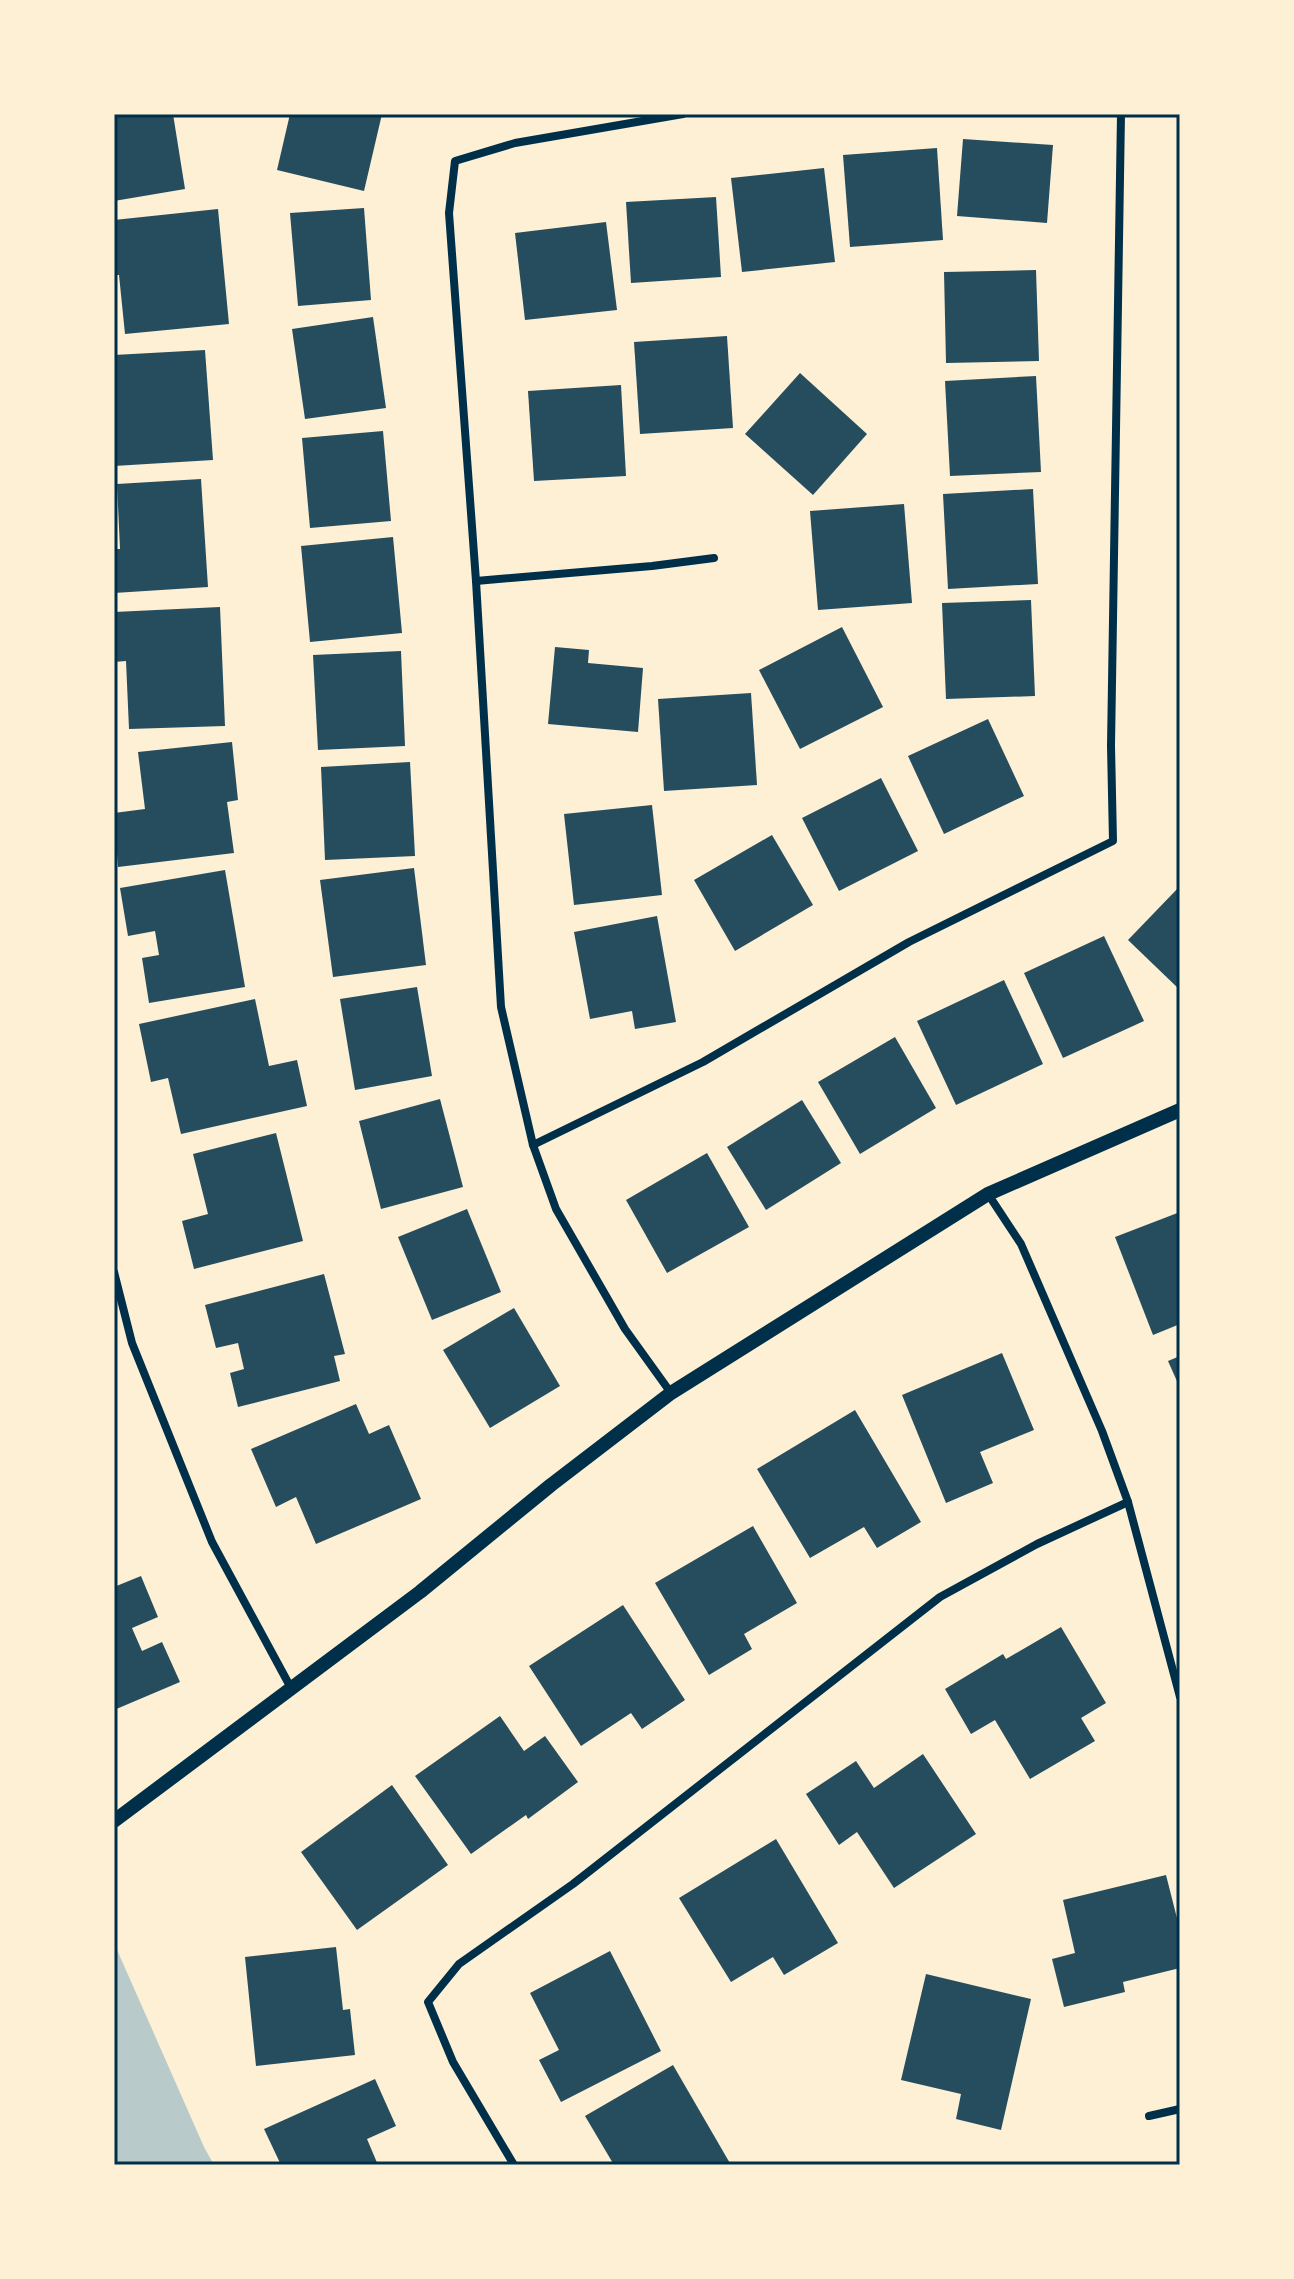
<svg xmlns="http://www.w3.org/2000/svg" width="1294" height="2279" font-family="'Golos Text',sans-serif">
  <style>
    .green { fill: #b9caca }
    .building { fill: #264d5e }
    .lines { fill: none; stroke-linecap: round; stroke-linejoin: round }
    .minor { stroke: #003049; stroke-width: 8 }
    .tertiary { stroke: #003049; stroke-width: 14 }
    .neatline { fill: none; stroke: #003049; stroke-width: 3 }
  </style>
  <rect width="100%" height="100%" fill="#fdf0d5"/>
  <polygon class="green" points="114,1943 204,2147 214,2165 114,2165"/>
  <g class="building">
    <polygon points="114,114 173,114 185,189 114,201"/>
    <polygon points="290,114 382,114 364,191 277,170"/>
    <polygon points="963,139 1053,145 1047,223 957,216"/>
    <polygon points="937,148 943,240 850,247 843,155"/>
    <polygon points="824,168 835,262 742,272 731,178"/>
    <polygon points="716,197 721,277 631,283 626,202"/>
    <polygon points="364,208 371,300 298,306 290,213"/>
    <polygon points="218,209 229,324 125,334 119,275 114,275 114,220"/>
    <polygon points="606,222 617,310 525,320 515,233"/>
    <polygon points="1036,270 1039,361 946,363 944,272"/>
    <polygon points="373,317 386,408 305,419 292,329"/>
    <polygon points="727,336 733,428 640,434 634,342"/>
    <polygon points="205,350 213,460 114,466 114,355"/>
    <polygon points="800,373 867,434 813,495 745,434"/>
    <polygon points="1036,376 1041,472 950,476 945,381"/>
    <polygon points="621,385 626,476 534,481 528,391"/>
    <polygon points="383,431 391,521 310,528 302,438"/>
    <polygon points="201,479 208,587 114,593 114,549 120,549 117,484"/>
    <polygon points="1033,489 1038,584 948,589 943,494"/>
    <polygon points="904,504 912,603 818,610 810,511"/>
    <polygon points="393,537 402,633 310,642 301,546"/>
    <polygon points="1031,600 1035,696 946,699 942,603"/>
    <polygon points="220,607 225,726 129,729 126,661 114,662 114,612"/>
    <polygon points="842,627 883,707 800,749 759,670"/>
    <polygon points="555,647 589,650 588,663 643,668 638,732 548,724"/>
    <polygon points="401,651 405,746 318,750 313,655"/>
    <polygon points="751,693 757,785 664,791 658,699"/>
    <polygon points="988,719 1024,796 944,834 908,756"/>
    <polygon points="232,742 238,800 227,802 234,853 118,867 114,813 145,809 138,752"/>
    <polygon points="410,762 415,856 325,860 321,767"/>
    <polygon points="881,778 918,851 839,891 802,818"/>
    <polygon points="652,805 662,895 574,905 564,814"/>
    <polygon points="772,835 813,905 735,951 694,880"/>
    <polygon points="414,868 426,965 333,977 320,880"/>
    <polygon points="225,870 245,987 149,1003 142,958 159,955 155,931 128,936 120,888"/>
    <polygon points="1180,886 1180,990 1128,940"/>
    <polygon points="657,916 676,1022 635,1029 632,1011 590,1019 574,932"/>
    <polygon points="1104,936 1144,1021 1063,1058 1024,973"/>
    <polygon points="1004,980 1043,1064 956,1105 917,1021"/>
    <polygon points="417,987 432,1076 355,1090 340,999"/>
    <polygon points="255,999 269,1066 297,1060 307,1106 181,1134 168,1078 151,1082 139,1024"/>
    <polygon points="895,1037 936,1108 860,1154 818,1082"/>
    <polygon points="440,1099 463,1187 381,1209 359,1121"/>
    <polygon points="802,1100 841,1163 766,1210 727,1147"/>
    <polygon points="276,1133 303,1241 194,1269 182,1221 208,1214 193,1154"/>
    <polygon points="707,1153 749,1227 667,1273 626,1200"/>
    <polygon points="467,1209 501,1292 432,1320 398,1237"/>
    <polygon points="1180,1212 1180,1324 1153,1335 1115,1237"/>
    <polygon points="324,1274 345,1354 334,1356 340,1381 238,1407 230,1373 244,1369 238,1343 216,1348 205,1305"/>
    <polygon points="514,1308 560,1386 490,1428 443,1350"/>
    <polygon points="1002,1353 1034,1430 980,1452 993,1483 946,1503 902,1395"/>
    <polygon points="1180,1356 1180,1388 1168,1361"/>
    <polygon points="356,1404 369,1434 389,1425 421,1499 316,1544 296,1497 276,1507 251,1449"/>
    <polygon points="855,1410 921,1522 877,1548 864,1527 810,1558 757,1469"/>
    <polygon points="753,1526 797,1603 744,1634 752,1649 709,1675 655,1583"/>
    <polygon points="141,1576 158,1617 132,1628 142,1651 162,1642 180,1682 114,1710 114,1587"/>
    <polygon points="623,1605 685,1700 642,1729 631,1713 581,1746 529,1666"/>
    <polygon points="1061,1627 1106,1703 1081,1718 1095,1741 1030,1779 995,1720 971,1734 945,1689 1003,1654 1006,1659"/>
    <polygon points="500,1716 524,1751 545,1736 578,1782 528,1819 526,1815 471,1854 415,1776"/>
    <polygon points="923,1754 976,1834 894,1888 857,1832 839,1845 806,1794 856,1761 874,1788"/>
    <polygon points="392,1785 448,1865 357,1930 301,1852"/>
    <polygon points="776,1839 838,1943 784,1975 773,1957 731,1982 679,1898"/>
    <polygon points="1166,1875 1180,1930 1180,1968 1123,1982 1125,1992 1064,2007 1052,1959 1075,1953 1063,1900"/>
    <polygon points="336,1947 343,2010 350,2009 355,2055 256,2066 245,1957"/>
    <polygon points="610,1951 661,2051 561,2102 539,2060 559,2050 530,1993"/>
    <polygon points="926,1974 1031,1999 1001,2130 956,2119 961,2094 901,2080"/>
    <polygon points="673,2065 731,2165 614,2165 585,2116"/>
    <polygon points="375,2079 396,2126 367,2139 378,2165 281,2165 264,2129"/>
  </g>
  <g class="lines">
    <g class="minor">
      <polyline points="476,581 652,566 714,558"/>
      <polyline points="533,1145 703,1062 909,942 1113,841 1111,746 1121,114"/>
      <polyline points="988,1194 1021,1244 1102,1431 1128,1502 1180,1697"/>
      <polyline points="114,1272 132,1343 212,1542 291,1688"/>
      <polyline points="671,1393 625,1329 556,1209 533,1145 501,1007 476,581 449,213 455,161 515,143 683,114"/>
      <polyline points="1149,2116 1180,2109"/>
      <polyline points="514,2165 453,2062 428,2002 459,1964 573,1884 940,1597 1037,1544 1128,1502"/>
    </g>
    <polyline class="tertiary" points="114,1821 420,1592 551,1485 671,1393 988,1194 1180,1110"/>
  </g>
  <rect width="1294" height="2279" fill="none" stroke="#fdf0d5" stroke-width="232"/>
  <rect x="116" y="116" width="1062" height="2047" class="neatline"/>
</svg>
